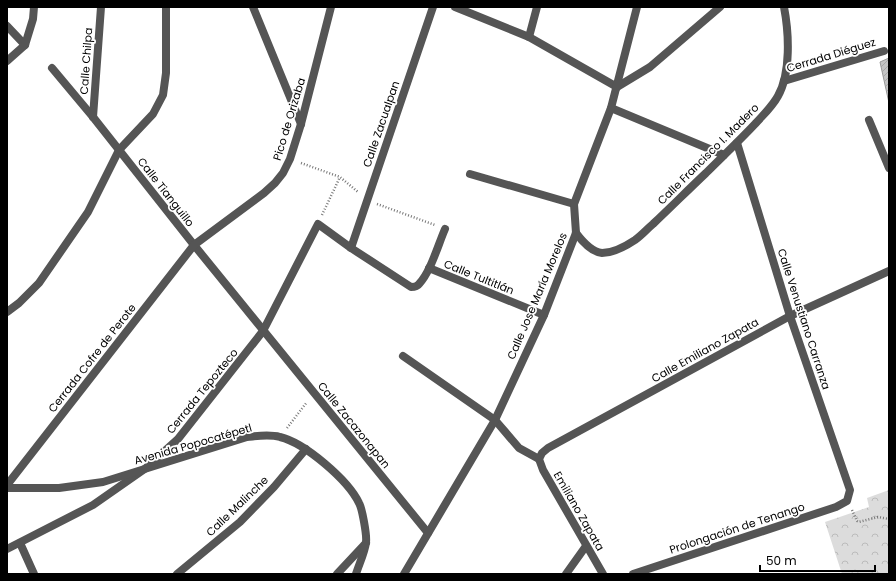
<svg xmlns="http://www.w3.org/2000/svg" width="896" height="581" font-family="Poppins,sans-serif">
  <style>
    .park { fill: url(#park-crowns) }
    .building { fill: url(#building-hatch); stroke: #999 }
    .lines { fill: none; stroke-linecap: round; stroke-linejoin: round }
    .path { stroke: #777; stroke-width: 2.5; stroke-dasharray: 1 2; stroke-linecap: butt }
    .service { stroke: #555; stroke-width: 8 }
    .pedestrian { stroke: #555; stroke-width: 8 }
    .minor { stroke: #555; stroke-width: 8 }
    .tertiary { stroke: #555; stroke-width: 8 }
    .labels { text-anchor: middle; stroke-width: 3.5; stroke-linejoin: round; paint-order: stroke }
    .street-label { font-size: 11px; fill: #000; stroke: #fff }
  </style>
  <defs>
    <pattern id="park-crowns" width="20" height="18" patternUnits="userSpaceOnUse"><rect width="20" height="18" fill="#dcdcdc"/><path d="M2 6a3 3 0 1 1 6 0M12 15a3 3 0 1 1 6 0" fill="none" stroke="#bbb"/></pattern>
    <pattern id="building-hatch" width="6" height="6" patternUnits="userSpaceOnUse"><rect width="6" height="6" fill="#c4c4c4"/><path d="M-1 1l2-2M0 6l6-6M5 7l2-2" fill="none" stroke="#a7a7a7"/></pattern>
  </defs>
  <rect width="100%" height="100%" fill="#fff"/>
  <polygon class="park" points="889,490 889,574 842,574 825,522 869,507 867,498"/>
  <polygon class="building" points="889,58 889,103 880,62"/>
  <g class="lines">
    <g class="path">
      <polyline points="301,163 340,177 358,192"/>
      <polyline points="377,204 435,225"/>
      <polyline points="322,215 340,177"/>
      <polyline points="287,428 307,402"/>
      <polyline points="852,510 857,521 859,522 878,517 889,519"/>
    </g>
    <polyline class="service" points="20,543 34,574"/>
    <g class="pedestrian">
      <polyline points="611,108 724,155"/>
      <polyline points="495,420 519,448 539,459"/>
    </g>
    <g class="minor">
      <polyline points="253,7 301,124"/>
      <polyline points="455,7 529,37 617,87"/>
      <polyline points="7,26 25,45"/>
      <polyline points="529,37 537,7"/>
      <polyline points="7,61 25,45 33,19 34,7"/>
      <polyline points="52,68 93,117 194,245 428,533"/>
      <polyline points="784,81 884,51"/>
      <polyline points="617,87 650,67 720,7"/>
      <polyline points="93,117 101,7"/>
      <polyline points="869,120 889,168"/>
      <polyline points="470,174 574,204"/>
      <path d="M576,233C582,241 591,252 602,253C613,253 626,246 635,240C642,235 647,229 653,224C671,207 688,190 706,173C722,157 739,141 755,124C763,115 772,107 778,96C791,73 789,33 784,7"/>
      <polyline points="351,248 433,7"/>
      <polyline points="429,268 544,315"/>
      <polyline points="403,356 495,420"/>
      <polyline points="7,485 194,245 264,193 275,183 283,173 290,159 301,124 331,7"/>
      <path d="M7,549L93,505L146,468L178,439L263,331L318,224L351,248L411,287C414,287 417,287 419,284C431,271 438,245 445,229"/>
      <polyline points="177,574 240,522 274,487 306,449"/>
      <polyline points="337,574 366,543"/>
      <polyline points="404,574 495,420 544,315 576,233 574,204 611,108 637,7"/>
      <polyline points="566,574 586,546"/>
      <polyline points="603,574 543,470 539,459 542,453 548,448 790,316 889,271"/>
      <polyline points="633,574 836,507 847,501 850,490 790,316 737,143"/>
    </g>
    <g class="tertiary">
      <polyline points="7,312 19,303 39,283 88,212 119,150 153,114 163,95 166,73 166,7"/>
      <path d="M7,488H59L103,482L247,437C258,436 269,434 280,437C305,443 348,480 359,503C362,508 367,535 366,542C365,552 359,564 356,574"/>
    </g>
  </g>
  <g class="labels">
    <g class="street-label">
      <text transform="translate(831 55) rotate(-17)" y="4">Cerrada Diéguez</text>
      <text transform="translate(86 61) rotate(-86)" y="4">Calle Chilpa</text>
      <text transform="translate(289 119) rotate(-73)" y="4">Pico de Orizaba</text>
      <text transform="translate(381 124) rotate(-71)" y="4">Calle Zacualpan</text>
      <text transform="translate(708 154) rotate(-45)" y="4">Calle Francisco I. Madero</text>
      <text transform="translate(166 192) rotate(52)" y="4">Calle Tianguillo</text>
      <text transform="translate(479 277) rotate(22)" y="4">Calle Tultitlán</text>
      <text transform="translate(537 296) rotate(-67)" y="4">Calle Jose María Morelos</text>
      <text transform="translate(804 319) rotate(72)" y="4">Calle Venustiano Carranza</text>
      <text transform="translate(705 350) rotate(-29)" y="4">Calle Emiliano Zapata</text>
      <text transform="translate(92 358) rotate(-52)" y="4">Cerrada Cofre de Perote</text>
      <text transform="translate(202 391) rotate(-51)" y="4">Cerrada Tepozteco</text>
      <text transform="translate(354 425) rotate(51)" y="4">Calle Zacazonapan</text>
      <text transform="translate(193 444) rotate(-16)" y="4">Avenida Popocatépetl</text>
      <text transform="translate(237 506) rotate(-44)" y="4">Calle Malinche</text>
      <text transform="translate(579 511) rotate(60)" y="4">Emiliano Zapata</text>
      <text transform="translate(737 528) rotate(-18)" y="4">Prolongación de Tenango</text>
    </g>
  </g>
  <rect width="896" height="581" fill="none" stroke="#000000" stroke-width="16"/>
  <path d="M760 565v6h115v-6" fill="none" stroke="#000000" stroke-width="2"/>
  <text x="766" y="565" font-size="12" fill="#000000" stroke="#ffffff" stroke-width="3" paint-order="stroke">50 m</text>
</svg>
